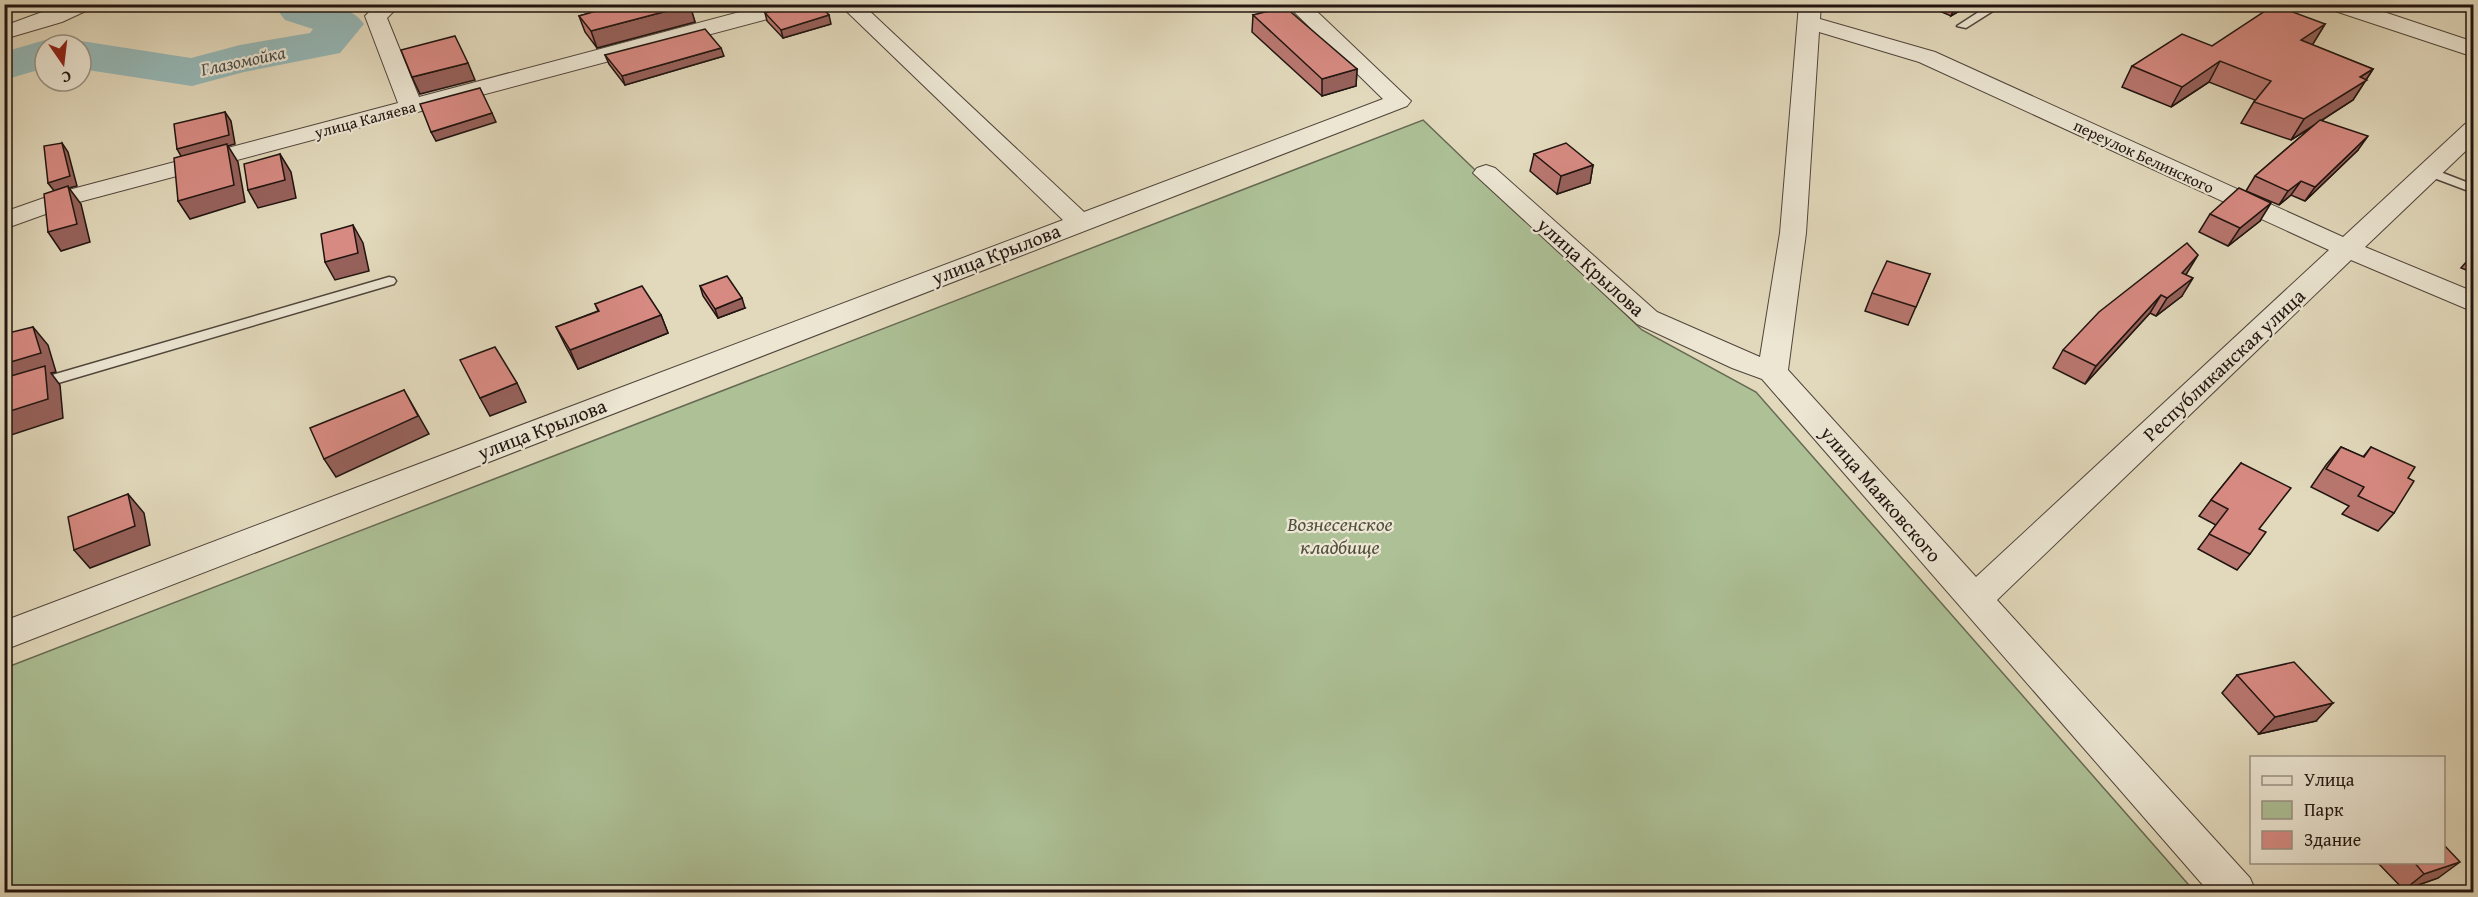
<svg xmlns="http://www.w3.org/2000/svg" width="2478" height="897" font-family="'Gentium Book Plus',serif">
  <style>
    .green { fill: #adc096; stroke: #666a53; stroke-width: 1.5 }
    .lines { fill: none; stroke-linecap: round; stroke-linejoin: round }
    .river { fill: #96b9b8; fill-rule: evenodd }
    .lane-casing { stroke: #50453b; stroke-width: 3 }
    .street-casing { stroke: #50453b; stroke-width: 2 }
    .lane { fill: #ece6d3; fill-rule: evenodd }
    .street { fill: #ece6d3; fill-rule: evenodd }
    .wall { fill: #b97770; stroke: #201410; stroke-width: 1.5 }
    .shaded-wall { fill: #96615b; stroke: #201410; stroke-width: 1.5 }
    .building { fill: #d78a82; stroke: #201410; stroke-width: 1.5 }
    .labels { text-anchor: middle; stroke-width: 4.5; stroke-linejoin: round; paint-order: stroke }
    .far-street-label { font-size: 16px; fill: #201410; stroke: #ece6d3 }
    .far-water-label { font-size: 18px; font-style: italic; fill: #494e4b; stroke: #ece6d3 }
    .street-label { font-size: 20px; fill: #201410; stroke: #ece6d3 }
    .park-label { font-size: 20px; font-style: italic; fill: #51503f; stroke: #ece6d3 }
  </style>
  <rect width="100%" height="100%" fill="#e2d9bc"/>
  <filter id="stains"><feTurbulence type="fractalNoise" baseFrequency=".00333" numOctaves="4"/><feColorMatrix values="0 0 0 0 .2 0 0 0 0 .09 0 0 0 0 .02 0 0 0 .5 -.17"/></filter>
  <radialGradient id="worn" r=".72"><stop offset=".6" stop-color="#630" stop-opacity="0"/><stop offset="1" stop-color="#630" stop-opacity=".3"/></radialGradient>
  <polygon class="green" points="1423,120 1642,330 1756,392 2195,892 5,892 5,668"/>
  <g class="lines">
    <g class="river">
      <path d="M283,4C309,4 348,1 364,24L340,53L244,72L192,86L81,69V45H67L81,41L191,58L240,45L310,33L313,29L285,20L278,11Z"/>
      <polygon points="45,40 61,45 45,45 45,68 4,80 4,52"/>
    </g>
    <defs>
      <g id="lane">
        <polygon points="1991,4 2004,4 1966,28 1957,26"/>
        <polygon points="2430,168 2474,185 2474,193 2426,175 2426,169"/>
        <polygon points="389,277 394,278 396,281 394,284 4,399 4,389"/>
      </g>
      <g id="street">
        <polygon points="64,4 92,4 90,9 62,22 4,39 4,26"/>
        <polygon points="377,4 401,4 387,18 419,97 770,4 807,4 805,9 79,202 4,229 4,212 61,192 398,103 365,16"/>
        <polygon points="839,4 862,4 1084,212 1383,99 1286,4 1309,4 1411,101 1407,106 4,650 4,621 1063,220"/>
        <path d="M1799,4H1821L1820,19L1935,52L2343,237L2465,124L2474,122V143L2365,247L2474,292V312L2351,260L1997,600L2250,878L2256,892H2209L1762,379L1732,368L1637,324L1473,173L1477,168L1486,165L1495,168L1657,312L1760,357L1780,233ZM1819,32L1919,62L2329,250L1976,577L1788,370L1806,233Z"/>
        <polygon points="2327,4 2360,4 2474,42 2474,57 2329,9"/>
      </g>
    </defs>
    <use href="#lane" class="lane-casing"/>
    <use href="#street" class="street-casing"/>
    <use href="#lane" class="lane"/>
    <use href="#street" class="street"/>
  </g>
  <g class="wall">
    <polygon points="615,4 689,4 695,22 597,48 585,32 579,16 616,6"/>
    <polygon points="1923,4 1971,4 1951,16"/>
    <polygon points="765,13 831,24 783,38 767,21"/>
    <polygon points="1253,15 1357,69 1356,86 1322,96 1252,32"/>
    <polygon points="2325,24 2312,45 2373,69 2353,100 2322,120 2358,150 2305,201 2291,195 2279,205 2246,191 2255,176 2313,126 2291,140 2241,123 2255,100 2209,82 2171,107 2122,87 2132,66 2212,46"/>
    <polygon points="605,55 724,56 625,85 609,64"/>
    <polygon points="1534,154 1593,165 1590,183 1557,194 1530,171"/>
    <polygon points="2210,214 2260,221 2228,246 2199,232"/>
    <polygon points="2474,253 2474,273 2461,268"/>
    <polygon points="2187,273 2186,274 2182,296 2156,316 2150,313 2085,384 2053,368 2063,350"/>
    <polygon points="1930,274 1908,325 1865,311 1872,293"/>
    <polygon points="700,286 745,308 718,318 703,296"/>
    <polygon points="595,304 661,315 668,333 578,369 565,345 556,327 598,311"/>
    <polygon points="2341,447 2363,457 2371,447 2408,478 2394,513 2378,531 2342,514 2349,506 2311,487 2326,465"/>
    <polygon points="2241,463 2259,529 2250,554 2237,570 2198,549 2216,525 2199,516 2211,500"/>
    <polygon points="2237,675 2316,721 2259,734 2222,693"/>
    <polygon points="2377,862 2444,862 2438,878 2404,890"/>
  </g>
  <g class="shaded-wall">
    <polygon points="1956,4 1971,4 1951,16"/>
    <polygon points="690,5 695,22 597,48 591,31"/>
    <polygon points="829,15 831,24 783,38 781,30"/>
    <polygon points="2325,24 2313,44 2289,61 2301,40"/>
    <polygon points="721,48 724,56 625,85 622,76"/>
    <polygon points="2220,61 2209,82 2171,107 2182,87"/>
    <polygon points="468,63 475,80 420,94 412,77"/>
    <polygon points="1357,69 1356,86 1322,96 1322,79"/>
    <polygon points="2373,69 2353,100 2291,140 2304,119 2360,77"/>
    <polygon points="225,112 231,121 235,144 228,146 238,162 245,202 190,219 178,201 182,158 177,149"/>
    <polygon points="492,113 496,122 436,141 431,132"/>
    <polygon points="2368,136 2358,150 2305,201 2315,187"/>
    <polygon points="62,143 68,152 77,186 69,188 81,204 90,242 61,251 48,232 55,192 48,183"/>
    <polygon points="280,154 291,172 296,198 258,208 248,190"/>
    <polygon points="1593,165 1590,183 1557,194 1561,176"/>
    <polygon points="2301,181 2291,195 2279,205 2288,191"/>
    <polygon points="2271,203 2260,221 2228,246 2240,228"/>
    <polygon points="353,225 363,243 369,271 335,280 325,262"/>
    <polygon points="2198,255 2187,273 2171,291 2182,273"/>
    <polygon points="2193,278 2182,296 2156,316 2167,298"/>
    <polygon points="2161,295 2150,313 2085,384 2096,366"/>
    <polygon points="742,298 745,308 718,318 715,309"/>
    <polygon points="661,315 668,333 578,369 570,350"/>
    <polygon points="33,327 48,345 56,372 51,373 60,385 63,418 5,437 4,364"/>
    <polygon points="517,383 526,402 490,416 480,398"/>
    <polygon points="404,390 429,434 336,477 324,459"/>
    <polygon points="128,494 144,513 150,545 90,568 74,550"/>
    <polygon points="2333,703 2316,721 2259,734 2275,717"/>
    <polygon points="2460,862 2438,878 2404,890 2424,874"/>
  </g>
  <g class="building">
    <polygon points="616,4 689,4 690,5 591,31 579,16 617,5"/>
    <polygon points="796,4 819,4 829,15 781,30 765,13"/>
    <polygon points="2274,5 2325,24 2301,40 2373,69 2360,77 2367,80 2304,119 2254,102 2271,81 2220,61 2182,87 2132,66 2182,34 2212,46"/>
    <polygon points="1285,7 1357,69 1322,79 1253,15"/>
    <polygon points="705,29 721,48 622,76 605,55"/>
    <polygon points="455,36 468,63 412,77 401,50"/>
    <polygon points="480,88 492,113 431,132 420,104"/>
    <polygon points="225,112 229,135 177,149 174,124"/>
    <polygon points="2320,120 2368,136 2315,187 2301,181 2288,191 2255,176"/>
    <polygon points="62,143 70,176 48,183 44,146"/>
    <polygon points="1566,143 1593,165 1561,176 1534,154"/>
    <polygon points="227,144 234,185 178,201 174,158"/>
    <polygon points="280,154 285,180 248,190 244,164"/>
    <polygon points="68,186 77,224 48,232 44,194"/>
    <polygon points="2239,188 2271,203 2240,228 2210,214"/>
    <polygon points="353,225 358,253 325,262 321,234"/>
    <polygon points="2187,243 2198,255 2182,273 2193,278 2167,298 2161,295 2096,366 2063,350 2099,312"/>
    <polygon points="1887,261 1930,274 1916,307 1872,293"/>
    <polygon points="727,276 742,298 715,309 700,286"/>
    <polygon points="642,286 661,315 570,350 556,327 599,311 595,304"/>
    <polygon points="33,327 41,353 4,364 4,334"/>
    <polygon points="495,347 517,383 480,398 460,360"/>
    <polygon points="45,366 48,399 4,413 4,378"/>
    <polygon points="404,390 418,416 324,459 310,428"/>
    <polygon points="2341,447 2364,457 2371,447 2415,467 2408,478 2414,481 2394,513 2358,496 2364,487 2326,469"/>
    <polygon points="2241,463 2291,488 2259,529 2266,532 2250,554 2209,534 2228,509 2211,500"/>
    <polygon points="128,494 135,526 74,550 68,517"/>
    <polygon points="2294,662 2333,703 2275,717 2237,675"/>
    <polygon points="2444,845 2460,862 2424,874 2414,862 2444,862"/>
  </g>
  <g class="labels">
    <g class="far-street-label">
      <text transform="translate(365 119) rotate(-15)" y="6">улица Каляева</text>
      <text transform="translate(2144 156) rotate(25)" y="6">переулок Белинского</text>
    </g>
    <g class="far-water-label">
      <text transform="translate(243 61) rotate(-12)" y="6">Глазомойка</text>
    </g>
    <g class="street-label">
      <text transform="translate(996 254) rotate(-21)" y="7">улица Крылова</text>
      <text transform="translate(1591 267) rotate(42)" y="7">улица Крылова</text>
      <text transform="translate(2224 365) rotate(-43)" y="7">Республиканская улица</text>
      <text transform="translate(542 429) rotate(-21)" y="7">улица Крылова</text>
      <text transform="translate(1881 494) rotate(49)" y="7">улица Маяковского</text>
    </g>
    <g class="park-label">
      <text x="1340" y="531">Вознесенское<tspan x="1340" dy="23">кладбище</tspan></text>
    </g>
  </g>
  <rect width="2478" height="897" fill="none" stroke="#e2d9bc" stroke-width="24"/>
  <rect x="6" y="6" width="2466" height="885" fill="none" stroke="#201410" stroke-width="3"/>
  <rect x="12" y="12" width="2454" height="873" fill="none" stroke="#201410" stroke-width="1.5"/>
  <rect x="2250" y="756" width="195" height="108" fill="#ece6d3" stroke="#9a9285" stroke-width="1.5"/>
  <rect x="2262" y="776" width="30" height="9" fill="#ece6d3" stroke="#9a9285" stroke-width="1.5"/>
  <text x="2304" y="786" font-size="18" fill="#201410">Улица</text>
  <rect x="2262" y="801" width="30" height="18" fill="#adc096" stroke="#9a9285" stroke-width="1.5"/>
  <text x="2304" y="816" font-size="18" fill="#201410">Парк</text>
  <rect x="2262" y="831" width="30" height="18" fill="#d78a82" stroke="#9a9285" stroke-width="1.5"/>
  <text x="2304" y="846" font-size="18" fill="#201410">Здание</text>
  <g transform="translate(63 63) rotate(166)"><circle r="28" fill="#ece6d3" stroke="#9a9285" stroke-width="1.5"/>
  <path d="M0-4.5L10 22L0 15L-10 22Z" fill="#8f2418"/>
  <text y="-9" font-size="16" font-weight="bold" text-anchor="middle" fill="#201410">С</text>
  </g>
  <rect width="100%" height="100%" filter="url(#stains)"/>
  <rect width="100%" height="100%" fill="url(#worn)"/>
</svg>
